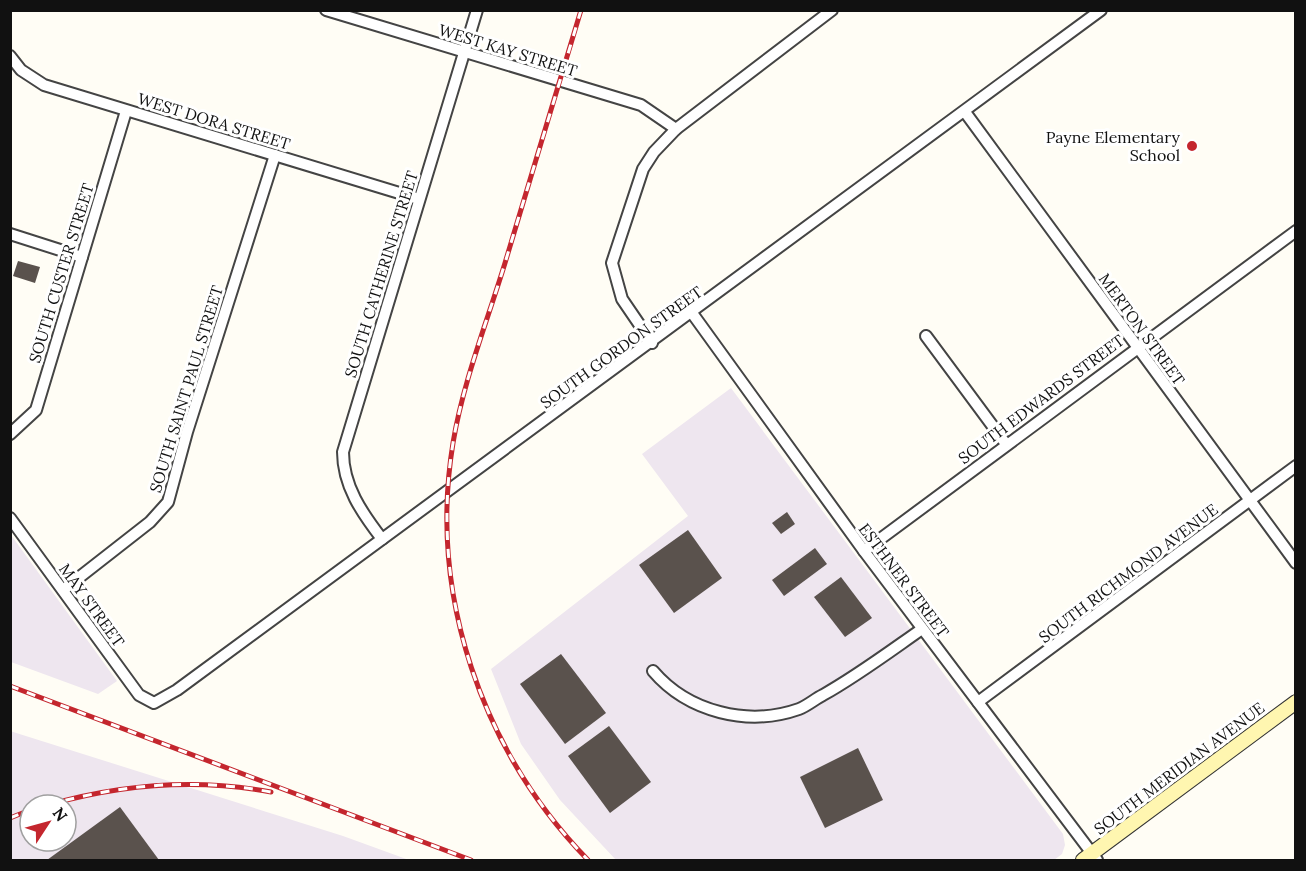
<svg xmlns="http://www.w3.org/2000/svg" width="1306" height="871" font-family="Lora,serif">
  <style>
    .industrial { fill: #eee6ef; fill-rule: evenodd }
    .building { fill: #5a524d }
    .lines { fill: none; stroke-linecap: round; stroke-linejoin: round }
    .street-casing { stroke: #444; stroke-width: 14 }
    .secondary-casing { stroke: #333; stroke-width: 16 }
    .street { stroke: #fff; stroke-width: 10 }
    .secondary { stroke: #fff6b0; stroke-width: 14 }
    .rail-casing { stroke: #c4262e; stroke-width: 5 }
    .rail { stroke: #fff; stroke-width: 3; stroke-dasharray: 9; stroke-linecap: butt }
    .poi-dot { fill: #c4262e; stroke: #fff; stroke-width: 2 }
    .labels { text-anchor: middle; stroke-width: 6; stroke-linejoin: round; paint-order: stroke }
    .street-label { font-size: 16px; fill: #111; stroke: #fff }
    .poi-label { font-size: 16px; fill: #111; stroke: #fff; text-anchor: end }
  </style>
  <rect width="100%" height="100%" fill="#fffdf5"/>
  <g class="industrial">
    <polygon points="731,388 1063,834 1065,845 1062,854 1054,860 616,860 560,800 521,744 491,669 688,516 642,454"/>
    <polygon points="11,535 117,681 98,694 11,662"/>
    <path d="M10,731L343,836L409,860H11ZM30,805H66V841H30Z"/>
  </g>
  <g class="building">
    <polygon points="18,261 40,267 35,283 13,276"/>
    <polygon points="787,512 795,524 781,534 772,523"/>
    <polygon points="688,530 722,578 674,613 639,565"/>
    <polygon points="815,548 827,564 784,596 772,580"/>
    <polygon points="841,577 872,618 845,637 814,597"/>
    <polygon points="561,654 606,713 565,744 520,684"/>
    <polygon points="609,726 651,782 610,813 568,756"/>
    <polygon points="858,748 883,800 825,828 800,777"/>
    <polygon points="120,807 159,860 47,860"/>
  </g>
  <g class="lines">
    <defs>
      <g id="street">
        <polyline points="326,10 641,105 676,129"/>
        <polyline points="10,56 21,70 44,85 419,199"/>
        <polyline points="965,112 1296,563"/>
        <polyline points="10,234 82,257"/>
        <polyline points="692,313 864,551 1097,860"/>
        <polyline points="926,336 1006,444"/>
        <polyline points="652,343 622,299 612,263 643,169 654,152 676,129 832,10"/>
        <polyline points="10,434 36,410 126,111"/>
        <polyline points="10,518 139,695 154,703 177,690 1101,10"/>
        <path d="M382,539C362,513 343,486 343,452L477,10"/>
        <polyline points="864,551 1296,231"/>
        <polyline points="63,590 150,522 168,502 187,432 275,155"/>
        <path d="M653,671C688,712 748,727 799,709C807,706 815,699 823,695C857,676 889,652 922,629"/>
        <polyline points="978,702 1296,466"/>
      </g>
      <polyline id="secondary" points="1083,860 1296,702"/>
    </defs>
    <use href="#street" class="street-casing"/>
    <use href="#secondary" class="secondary-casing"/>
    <use href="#street" class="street"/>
    <use href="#secondary" class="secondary"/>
    <defs>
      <g id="rail">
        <path d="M581,10C556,95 530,179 505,263C487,322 463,382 453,443C428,595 482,751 588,860"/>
        <polyline points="10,686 471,860"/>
        <path d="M48,805C122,784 195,778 271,792"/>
        <polyline points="10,818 30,810"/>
      </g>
    </defs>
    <use href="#rail" class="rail-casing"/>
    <use href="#rail" class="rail"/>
  </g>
  <circle class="poi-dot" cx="1192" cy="146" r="6"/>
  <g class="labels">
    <g class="street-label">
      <text transform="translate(508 50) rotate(17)" y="6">WEST KAY STREET</text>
      <text transform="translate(214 121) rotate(17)" y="6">WEST DORA STREET</text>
      <text transform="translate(61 273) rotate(-73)" y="6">SOUTH CUSTER STREET</text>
      <text transform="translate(381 274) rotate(-73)" y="6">SOUTH CATHERINE STREET</text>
      <text transform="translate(1142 329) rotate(54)" y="6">MERTON STREET</text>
      <text transform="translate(621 347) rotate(-36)" y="6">SOUTH GORDON STREET</text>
      <text transform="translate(186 389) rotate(-73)" y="6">SOUTH SAINT PAUL STREET</text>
      <text transform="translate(1041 399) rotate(-37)" y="6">SOUTH EDWARDS STREET</text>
      <text transform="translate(1128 573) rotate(-37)" y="6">SOUTH RICHMOND AVENUE</text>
      <text transform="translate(904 580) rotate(53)" y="6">ESTHNER STREET</text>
      <text transform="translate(92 605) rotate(54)" y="6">MAY STREET</text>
      <text transform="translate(1179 768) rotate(-37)" y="6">SOUTH MERIDIAN AVENUE</text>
    </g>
    <g class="poi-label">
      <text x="1180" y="143">Payne Elementary<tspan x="1180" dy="18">School</tspan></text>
    </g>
  </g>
  <rect width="1306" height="871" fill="none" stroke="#111111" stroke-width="24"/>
  <g transform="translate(48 823) rotate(54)"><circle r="28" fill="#ffffff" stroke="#a0a0a0" stroke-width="1.5"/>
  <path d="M0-4.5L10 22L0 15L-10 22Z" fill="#c4262e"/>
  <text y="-9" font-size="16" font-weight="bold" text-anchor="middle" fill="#111111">N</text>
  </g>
</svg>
